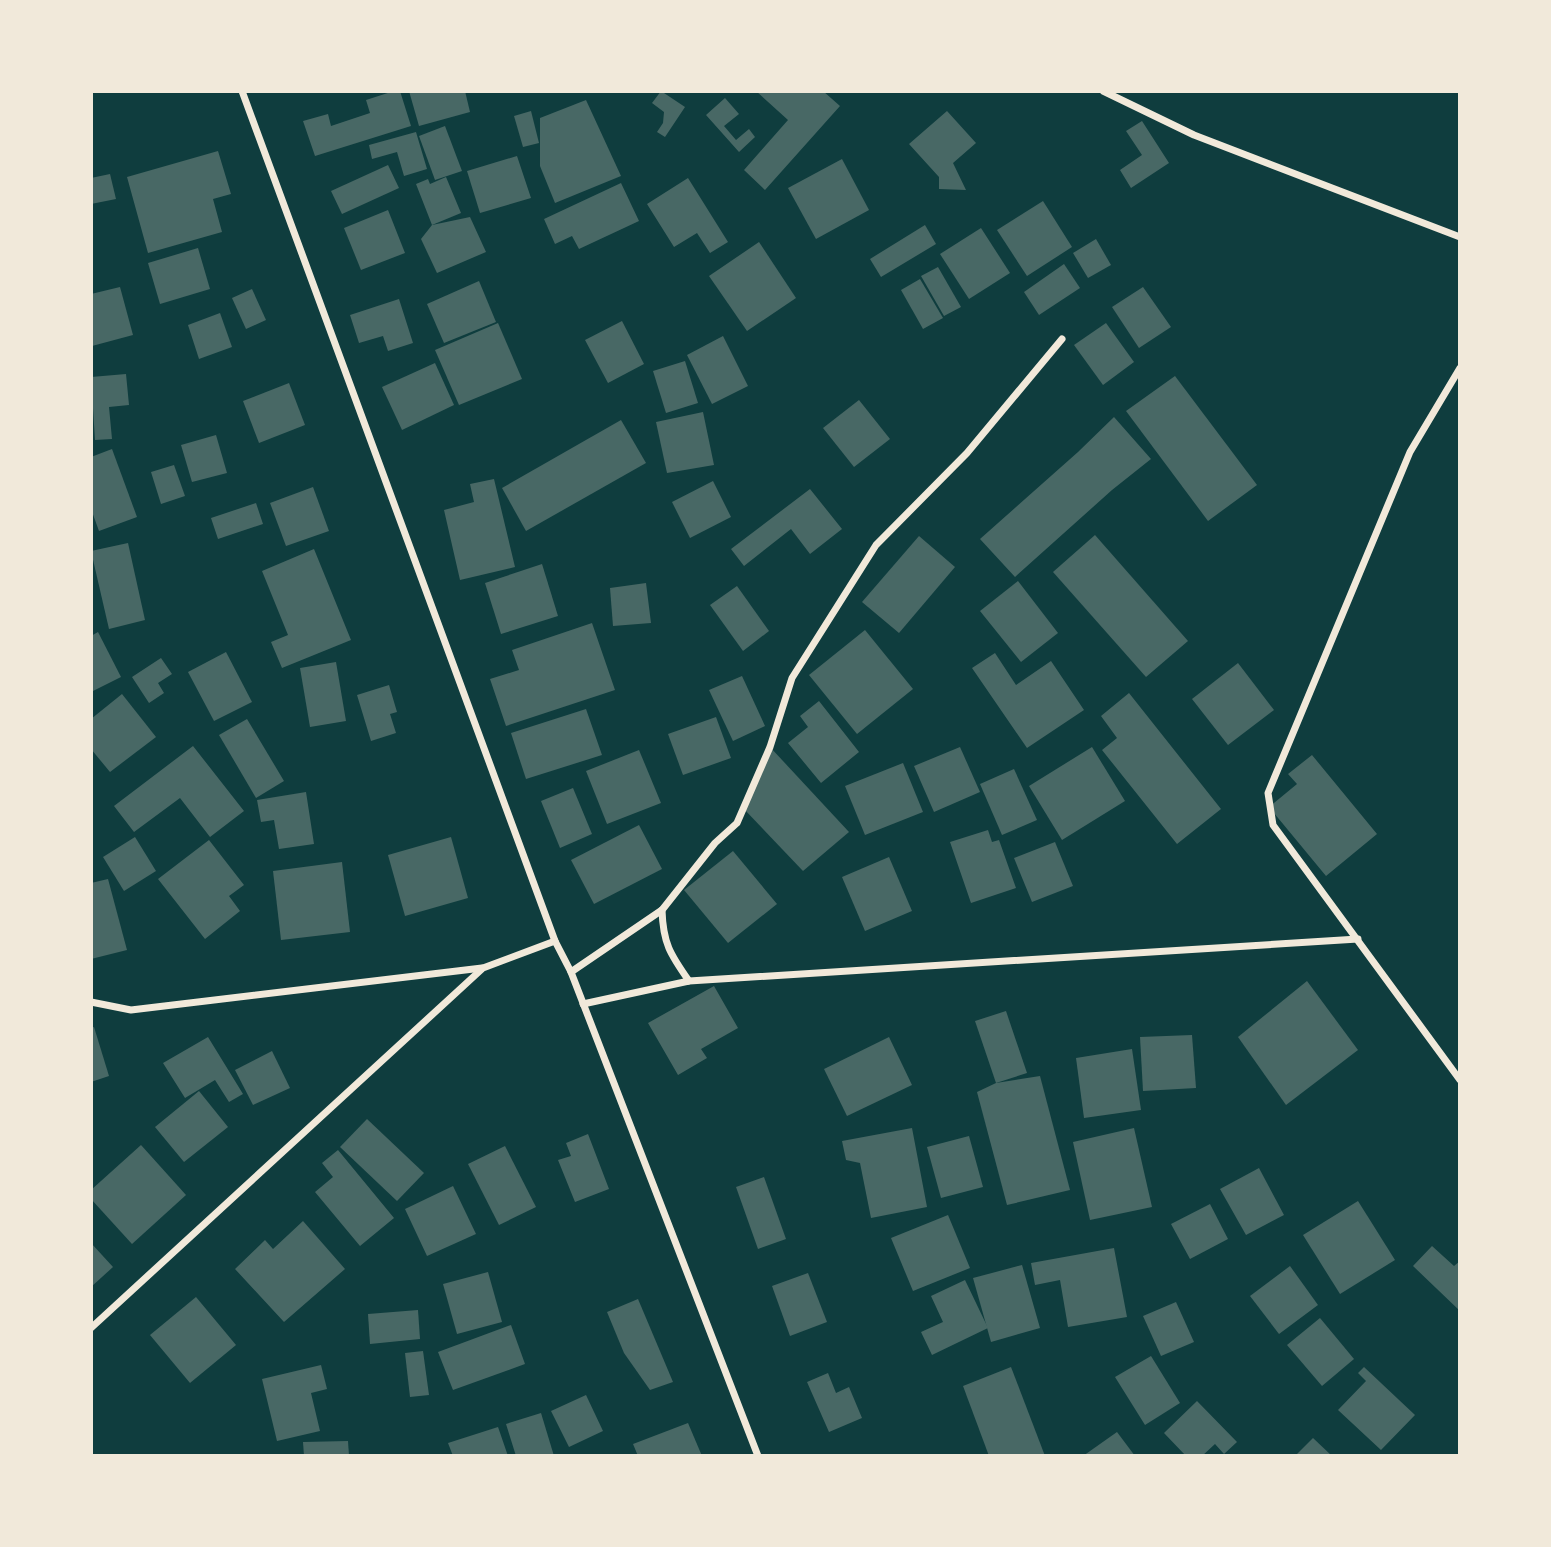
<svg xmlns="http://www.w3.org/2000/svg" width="1551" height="1547" font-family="'DejaVu Sans',sans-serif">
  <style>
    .building { fill: #486865 }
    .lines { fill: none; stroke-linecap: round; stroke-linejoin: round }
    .minor { stroke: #f1e9da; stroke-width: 7 }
  </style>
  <rect width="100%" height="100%" fill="#0f3d3e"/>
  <g class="building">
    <polygon points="394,91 400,91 411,126 315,156 303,121 328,114 331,126 370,113 366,100"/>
    <polygon points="409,91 465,91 470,112 419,126"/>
    <polygon points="661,91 685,107 665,137 657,132 663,123 664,112 652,103"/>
    <polygon points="756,91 823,91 840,106 765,190 744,170 788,120"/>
    <polygon points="725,98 739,114 724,126 736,140 749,129 755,137 739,152 706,115"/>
    <polygon points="586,100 621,176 555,203 540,166 540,118"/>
    <polygon points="531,111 539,143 523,147 514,116"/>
    <polygon points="947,111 976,143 953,163 966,190 939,189 939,177 909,144"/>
    <polygon points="1142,121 1169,163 1131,188 1120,170 1142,155 1126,131"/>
    <polygon points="445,126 462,171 435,180 419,136"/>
    <polygon points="416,132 427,169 404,176 397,152 372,159 369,145"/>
    <polygon points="218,151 231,194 213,199 222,232 148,253 127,177"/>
    <polygon points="517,156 531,198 480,213 467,171"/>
    <polygon points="842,159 869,210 816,239 788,188"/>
    <polygon points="388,165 399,188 342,214 331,191"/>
    <polygon points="110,174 116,199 91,204 91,178"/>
    <polygon points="446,177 461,213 432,225 416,184 428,179 430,184"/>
    <polygon points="688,178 728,242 710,253 697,233 674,247 647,204"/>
    <polygon points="621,183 639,221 579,249 572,236 555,244 544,219"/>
    <polygon points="1043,201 1072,247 1027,276 997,230"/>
    <polygon points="388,210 405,253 361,270 344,228"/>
    <polygon points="470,217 486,252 437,273 421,239 432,225"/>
    <polygon points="925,225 936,244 881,277 870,259"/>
    <polygon points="981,228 1010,273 969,299 940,254"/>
    <polygon points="1096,239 1111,265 1088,278 1073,253"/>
    <polygon points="759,242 796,298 747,331 709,276"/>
    <polygon points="198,248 210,289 160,304 148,263"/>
    <polygon points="1064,264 1080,288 1039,315 1024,292"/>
    <polygon points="938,267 961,307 944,316 921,276"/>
    <polygon points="920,279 943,318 923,329 901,290"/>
    <polygon points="479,281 496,322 444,343 427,304"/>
    <polygon points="120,287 133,335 92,346 91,294"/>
    <polygon points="1143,287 1171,327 1139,348 1112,307"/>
    <polygon points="252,289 266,320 246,329 232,298"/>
    <polygon points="399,299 413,343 388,351 383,336 359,343 350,315"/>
    <polygon points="220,313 232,347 199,359 188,325"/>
    <polygon points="622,321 644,364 608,383 585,340"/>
    <polygon points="498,323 522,379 459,405 435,350"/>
    <polygon points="1106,323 1134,362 1103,385 1074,345"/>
    <polygon points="723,336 748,386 712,404 687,355"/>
    <polygon points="685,361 698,403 666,413 653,371"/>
    <polygon points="435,363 454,405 402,430 382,387"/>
    <polygon points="126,374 129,405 109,407 112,439 95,440 91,377"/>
    <polygon points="1175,376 1257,485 1208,521 1126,411"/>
    <polygon points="289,383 305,425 259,443 243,401"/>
    <polygon points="859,400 890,439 854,467 823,428"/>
    <polygon points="703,412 714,465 667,473 656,422"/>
    <polygon points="1114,417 1151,459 1112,490 1015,577 980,539 1078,452"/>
    <polygon points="621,420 646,463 526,531 502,488"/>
    <polygon points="216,435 227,473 192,482 181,445"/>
    <polygon points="112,449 137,517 99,531 91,509 91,457"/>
    <polygon points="174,465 185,496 161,504 151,472"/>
    <polygon points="494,479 515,567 460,580 444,510 474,502 470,484"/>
    <polygon points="713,481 731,517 690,538 672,502"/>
    <polygon points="313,487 329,531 286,546 270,503"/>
    <polygon points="810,489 842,529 810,554 791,529 744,566 731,549"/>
    <polygon points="256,503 263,524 218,539 211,518"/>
    <polygon points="1095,535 1188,641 1146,677 1053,572"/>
    <polygon points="919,536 955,567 899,633 862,602"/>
    <polygon points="128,543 145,620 109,629 91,551"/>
    <polygon points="314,549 351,640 282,668 271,642 288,635 262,571"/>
    <polygon points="542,564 558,616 501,634 485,583"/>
    <polygon points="1018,581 1058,633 1021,662 980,611"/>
    <polygon points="646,583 651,623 613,626 610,588"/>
    <polygon points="737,586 769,631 743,651 710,605"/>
    <polygon points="592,623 615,690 506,726 490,679 519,670 512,650"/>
    <polygon points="865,630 913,689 857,734 809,675"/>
    <polygon points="98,632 121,677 91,692 91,636"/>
    <polygon points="226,652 252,702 214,721 188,672"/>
    <polygon points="995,653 1016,685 1051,661 1084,710 1027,748 972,668"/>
    <polygon points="161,658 172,674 158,683 164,693 149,703 132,677"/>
    <polygon points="336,662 346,721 310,727 300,668"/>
    <polygon points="1238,663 1274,710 1228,745 1192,699"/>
    <polygon points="742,676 765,726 733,741 709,690"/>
    <polygon points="389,685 397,712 390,714 396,733 371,741 357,695"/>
    <polygon points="1129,693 1221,809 1177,844 1102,750 1117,738 1101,716"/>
    <polygon points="122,694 156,737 110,772 91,749 91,719"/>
    <polygon points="819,701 859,752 821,783 788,743 808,727 800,716"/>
    <polygon points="586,709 602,755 526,779 511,733"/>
    <polygon points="716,717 731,758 683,775 668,734"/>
    <polygon points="247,719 284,781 256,798 219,735"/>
    <polygon points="193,746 244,811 210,837 180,798 134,832 114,806"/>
    <polygon points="770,747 849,832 803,871 743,808"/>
    <polygon points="960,747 980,792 934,812 914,766"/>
    <polygon points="1092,747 1125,801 1062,840 1029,786"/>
    <polygon points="639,750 661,803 607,824 586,771"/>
    <polygon points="1312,755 1377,834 1326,876 1269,807 1297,784 1288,774"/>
    <polygon points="903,763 923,812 865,835 845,786"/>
    <polygon points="1014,769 1037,820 1002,835 980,784"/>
    <polygon points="573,788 592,834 560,848 541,801"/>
    <polygon points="306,792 314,844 279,849 274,820 261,822 257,800"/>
    <polygon points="639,825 662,869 594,904 571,860"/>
    <polygon points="988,830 992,842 999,840 1016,888 971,903 950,842"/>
    <polygon points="135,837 156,871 124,891 103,857"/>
    <polygon points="451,837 468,898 405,916 388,855"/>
    <polygon points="209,840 244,885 229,896 240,911 205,939 158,879"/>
    <polygon points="1055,842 1073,886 1032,902 1014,858"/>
    <polygon points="733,851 777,904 728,943 684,890"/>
    <polygon points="889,857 912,911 865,931 842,877"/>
    <polygon points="342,862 350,932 281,940 273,871"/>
    <polygon points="108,879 127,950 91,959 91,883"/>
    <polygon points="1307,981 1358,1050 1286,1105 1238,1037"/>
    <polygon points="714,986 738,1028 701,1049 707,1058 678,1075 648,1023"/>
    <polygon points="1006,1011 1027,1073 996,1083 975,1021"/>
    <polygon points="94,1027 109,1076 91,1082 91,1028"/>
    <polygon points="1192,1035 1196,1088 1143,1091 1140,1037"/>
    <polygon points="208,1037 243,1094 229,1102 215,1080 185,1098 163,1063"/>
    <polygon points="889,1037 912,1085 847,1116 824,1069"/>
    <polygon points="1132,1049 1141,1110 1084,1118 1076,1058"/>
    <polygon points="272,1051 290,1088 253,1105 235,1070"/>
    <polygon points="1040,1076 1070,1190 1007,1205 977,1092 996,1083"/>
    <polygon points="199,1091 228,1127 184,1162 155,1127"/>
    <polygon points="367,1119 424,1173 397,1201 340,1147"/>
    <polygon points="912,1128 927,1207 871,1218 860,1163 846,1160 842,1141"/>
    <polygon points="1134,1128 1152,1207 1090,1220 1073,1142"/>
    <polygon points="588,1134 609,1189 575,1202 558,1160 571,1156 566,1143"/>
    <polygon points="969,1136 983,1187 941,1198 927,1147"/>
    <polygon points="141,1145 186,1195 132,1244 91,1199 91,1190"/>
    <polygon points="505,1146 536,1207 499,1225 468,1164"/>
    <polygon points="338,1150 394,1218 360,1246 315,1192 333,1177 322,1163"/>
    <polygon points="1259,1168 1284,1215 1246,1235 1220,1189"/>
    <polygon points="764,1177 786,1239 758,1249 736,1187"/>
    <polygon points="453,1186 476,1234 427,1256 405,1209"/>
    <polygon points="1358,1201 1395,1260 1340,1294 1303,1235"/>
    <polygon points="1210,1204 1228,1239 1190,1259 1171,1224"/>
    <polygon points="948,1215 970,1268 913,1291 891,1238"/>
    <polygon points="303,1221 345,1269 284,1322 235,1269 265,1240 273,1249"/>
    <polygon points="91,1243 113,1267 91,1287"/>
    <polygon points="1432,1246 1454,1266 1460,1261 1460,1311 1413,1266"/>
    <polygon points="1114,1248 1127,1317 1068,1327 1060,1280 1035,1285 1031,1263"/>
    <polygon points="1022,1265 1040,1328 991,1342 973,1278"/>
    <polygon points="1290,1266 1318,1305 1279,1334 1250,1296"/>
    <polygon points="488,1272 502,1322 457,1334 443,1284"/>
    <polygon points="808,1273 827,1322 790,1336 772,1286"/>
    <polygon points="965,1280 988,1328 932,1355 921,1332 943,1322 931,1296"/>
    <polygon points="196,1297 236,1345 190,1383 150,1335"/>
    <polygon points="638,1299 673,1382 650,1390 624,1353 607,1312"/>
    <polygon points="1176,1302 1194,1342 1161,1356 1143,1316"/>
    <polygon points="418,1310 420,1339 370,1344 368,1314"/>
    <polygon points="1320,1318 1354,1359 1322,1386 1287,1345"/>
    <polygon points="511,1325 525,1364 453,1390 438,1352"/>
    <polygon points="423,1351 429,1395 410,1397 405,1353"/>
    <polygon points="1151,1356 1180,1403 1145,1425 1115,1377"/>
    <polygon points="321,1365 327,1389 311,1393 320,1431 277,1441 262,1379"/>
    <polygon points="1011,1367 1045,1456 989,1456 963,1386"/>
    <polygon points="1364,1367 1415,1415 1381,1450 1338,1410 1366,1381 1358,1373"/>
    <polygon points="828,1373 836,1393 849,1387 862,1418 829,1432 807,1382"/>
    <polygon points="586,1395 603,1431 569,1447 551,1411"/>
    <polygon points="1197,1401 1237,1442 1224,1454 1215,1444 1202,1456 1186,1456 1164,1433"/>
    <polygon points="541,1413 554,1456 516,1456 506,1424"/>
    <polygon points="688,1423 702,1456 638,1456 633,1444"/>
    <polygon points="498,1427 508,1456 453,1456 448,1443"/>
    <polygon points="1117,1432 1135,1456 1083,1456"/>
    <polygon points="1313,1438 1332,1456 1295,1456"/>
    <polygon points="348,1441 349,1456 304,1456 303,1442"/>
  </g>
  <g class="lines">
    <g class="minor">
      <polyline points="242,91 555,941 571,972 758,1456"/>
      <polyline points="1103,91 1194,135 1460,237"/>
      <polyline points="1460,368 1410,452 1268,793 1273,825 1460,1080"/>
      <path d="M662,910C663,943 670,954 689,981"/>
      <polyline points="571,972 662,910 715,843 737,823 770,747 792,678 876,545 967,453 1062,339"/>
      <polyline points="91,1002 131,1010 482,968"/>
      <polyline points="583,1004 689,981 1358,939"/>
      <polyline points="91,1328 483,968 555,941"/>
    </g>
  </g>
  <rect width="1551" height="1547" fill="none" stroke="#f1e9da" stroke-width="186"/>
</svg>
